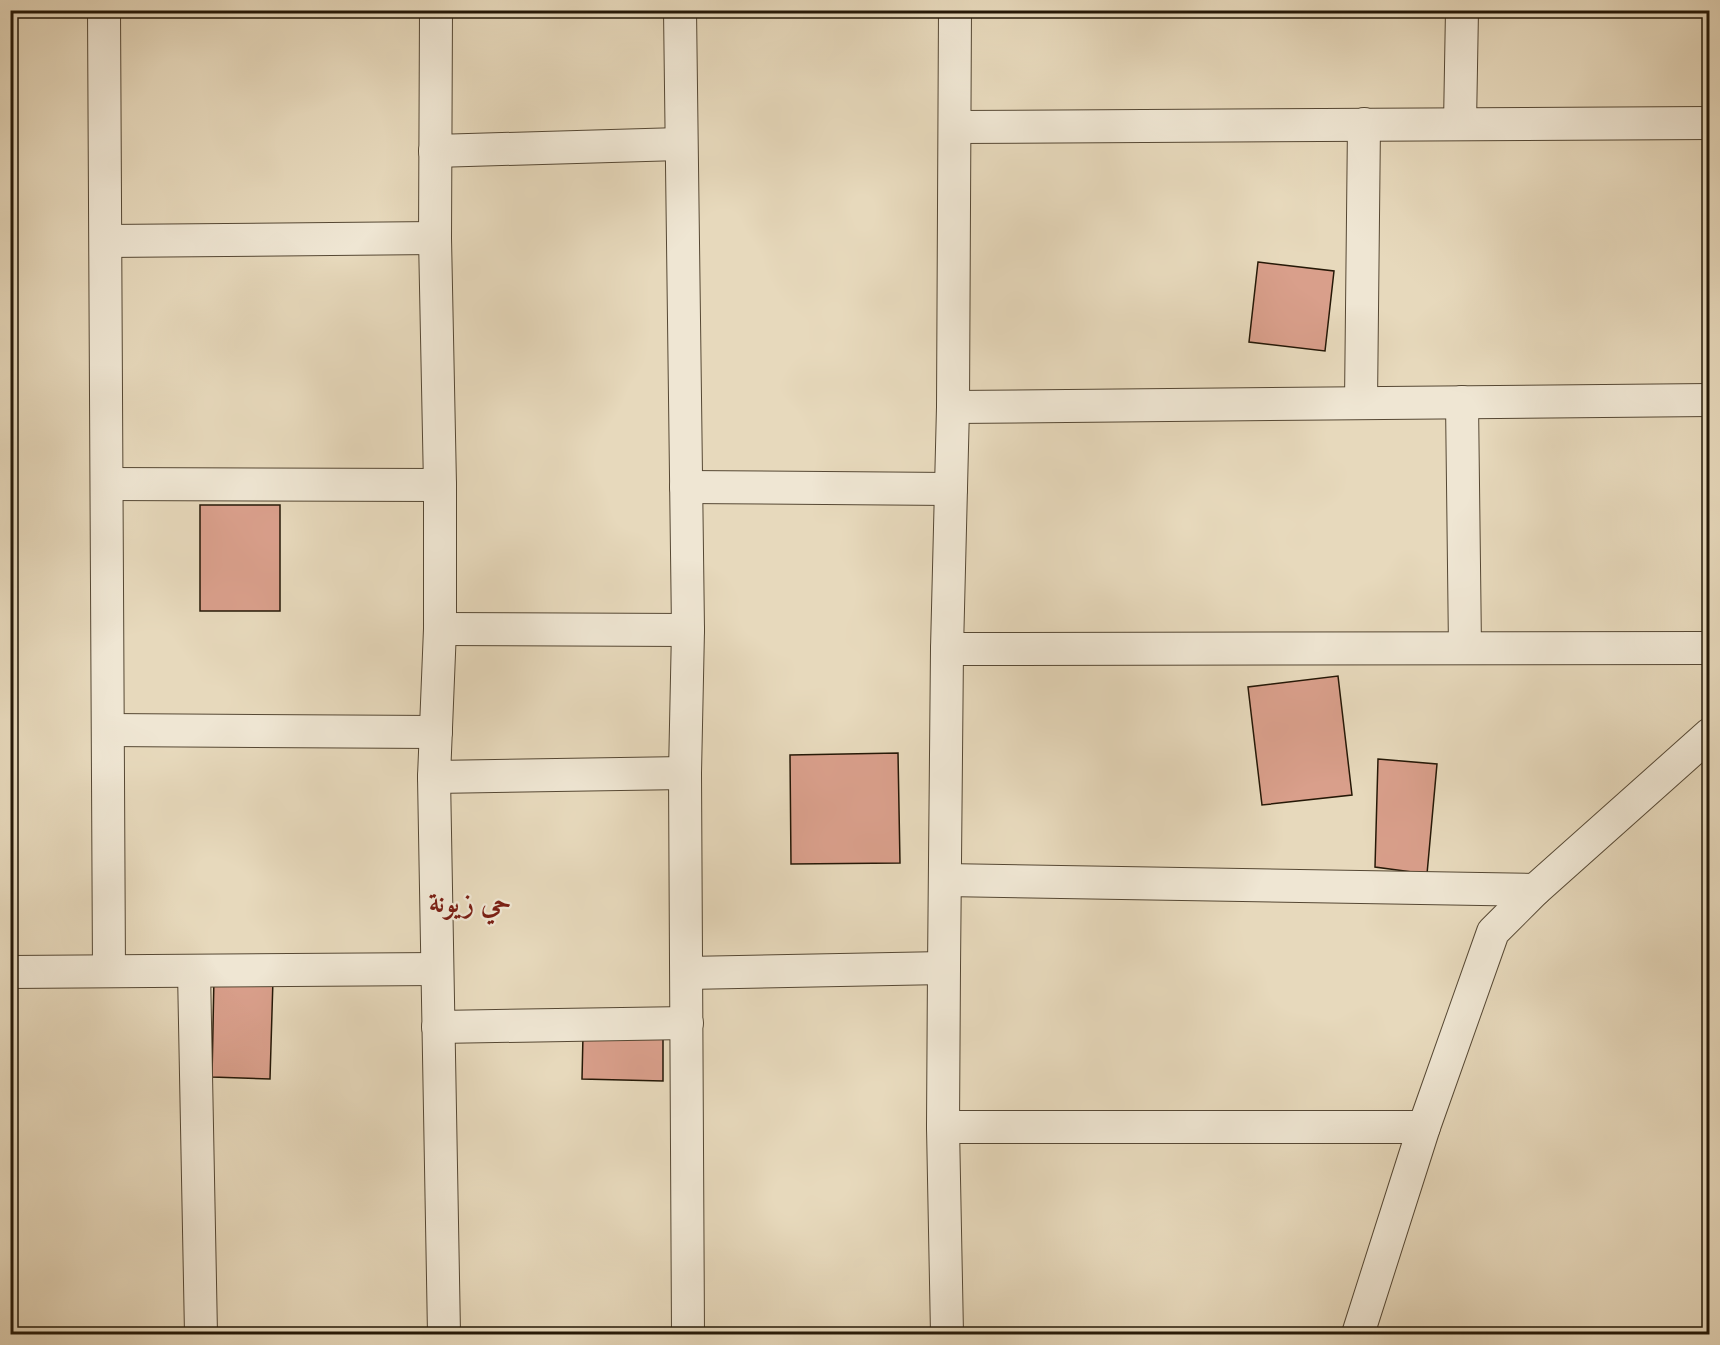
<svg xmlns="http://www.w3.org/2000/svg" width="1720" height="1345" font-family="'EB Garamond',Amiri,serif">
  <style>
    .building { fill: #d99f8b; stroke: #251807; stroke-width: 1.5 }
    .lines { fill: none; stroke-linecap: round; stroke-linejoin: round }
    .minor-casing { stroke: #564834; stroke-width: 34 }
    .minor { stroke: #efe6d3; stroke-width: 32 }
    .labels { text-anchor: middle; stroke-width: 4.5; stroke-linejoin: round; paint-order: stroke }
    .neighbourhood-label { font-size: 28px; font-weight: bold; fill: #7a1f14; stroke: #efe6d3 }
  </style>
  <rect width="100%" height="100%" fill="#e7d9bc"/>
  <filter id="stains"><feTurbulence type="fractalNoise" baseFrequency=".00333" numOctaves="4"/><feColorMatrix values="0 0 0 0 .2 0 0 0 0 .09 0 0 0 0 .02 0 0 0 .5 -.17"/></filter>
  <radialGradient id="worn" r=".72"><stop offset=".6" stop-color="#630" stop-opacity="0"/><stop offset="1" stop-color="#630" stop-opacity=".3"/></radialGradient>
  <g class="building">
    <polygon points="1258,262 1334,271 1325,351 1249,342"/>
    <rect x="200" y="505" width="80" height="106"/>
    <polygon points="1338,676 1352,795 1262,805 1248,687"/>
    <polygon points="898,753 900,863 791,864 790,755"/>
    <polygon points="1378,759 1437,764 1427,874 1375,867"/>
    <polygon points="214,977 273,979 270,1079 212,1077"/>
    <polygon points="583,1035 663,1037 663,1081 582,1079"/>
  </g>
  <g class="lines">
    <defs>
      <g id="minor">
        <polyline points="104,10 109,971"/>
        <polyline points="436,10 435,238 440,485 440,629 434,777 444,1334"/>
        <polyline points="680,10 688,630 685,773 688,1334"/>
        <polyline points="1460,124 1462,10"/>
        <polyline points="956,127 1710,123"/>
        <polyline points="435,151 680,144"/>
        <polyline points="106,241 435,238"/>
        <polyline points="1462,402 1465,648"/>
        <polyline points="1361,403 1364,124"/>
        <polyline points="953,407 1710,400"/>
        <polyline points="107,484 440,485"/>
        <polyline points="686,487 951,489"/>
        <polyline points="440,629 688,630"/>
        <polyline points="947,649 1710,648"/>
        <polyline points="108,730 436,732"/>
        <polyline points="434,777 685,773"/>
        <polyline points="945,880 1535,890"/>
        <polyline points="194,971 201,1334"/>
        <polyline points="10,972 437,969"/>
        <polyline points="687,973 944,968"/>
        <polyline points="438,1027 687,1023"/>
        <polyline points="943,1127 1424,1127"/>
        <polyline points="947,1334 943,1127 944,968 947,649 953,407 955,10"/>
        <polyline points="1358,1334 1424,1127 1493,932 1535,890 1710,734"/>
      </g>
    </defs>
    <use href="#minor" class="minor-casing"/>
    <use href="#minor" class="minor"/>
  </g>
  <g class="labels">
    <g class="neighbourhood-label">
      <text x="470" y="912">حي زيونة</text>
    </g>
  </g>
  <rect width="1720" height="1345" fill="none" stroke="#e7d9bc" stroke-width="36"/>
  <rect x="12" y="12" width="1696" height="1321" fill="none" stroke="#251807" stroke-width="3"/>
  <rect x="18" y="18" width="1684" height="1309" fill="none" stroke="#251807" stroke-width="1.5"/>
  <rect width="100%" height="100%" filter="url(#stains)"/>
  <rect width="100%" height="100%" fill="url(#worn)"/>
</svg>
